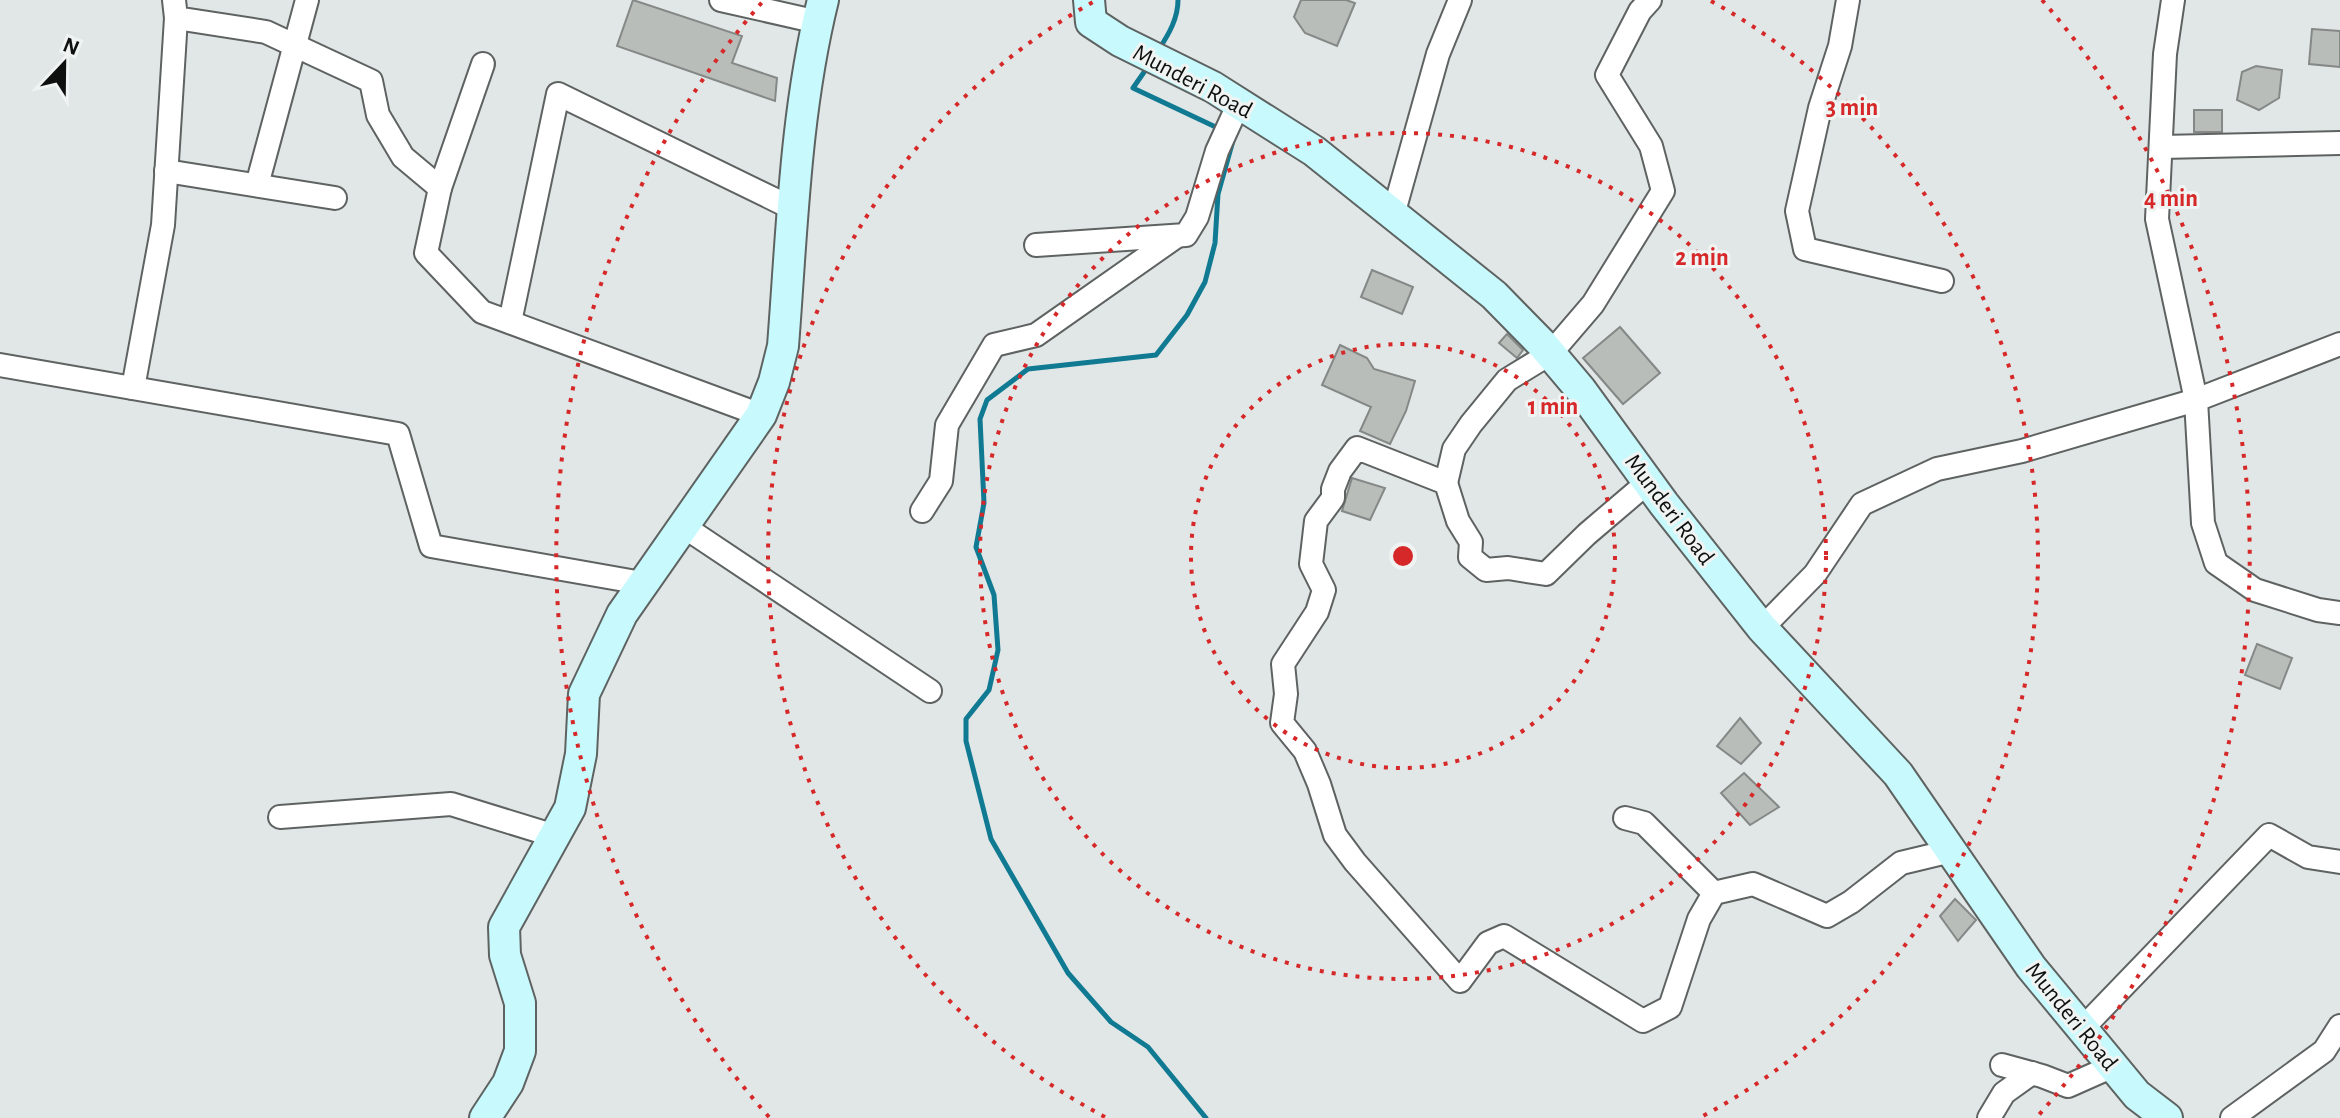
<svg xmlns="http://www.w3.org/2000/svg" width="2340" height="1118" font-family="'Alegreya Sans',sans-serif">
  <style>
    .lines { fill: none; stroke-linecap: round; stroke-linejoin: round }
    .stream { stroke: #117a93; stroke-width: 5 }
    .building { fill: #b9bdba; stroke: #848886; stroke-width: 2 }
    .street-casing { stroke: #5e6362; stroke-width: 26 }
    .secondary-casing { stroke: #5e6362; stroke-width: 34 }
    .street { stroke: #fff; stroke-width: 22 }
    .secondary { stroke: #c8fafd; stroke-width: 30 }
    .ring { fill: none; stroke: #d62828; stroke-width: 4; stroke-dasharray: 4 8 }
    .labels { text-anchor: middle; stroke-width: 6; stroke-linejoin: round; paint-order: stroke }
    .street-label { font-size: 24px; fill: #0e100f; stroke: #eff4f3 }
    .centre { fill: #d62828; stroke: #eff4f3; stroke-width: 4 }
    .ring-label { font-size: 24px; text-anchor: middle; font-weight: bold; fill: #d62828; stroke: #eff4f3; stroke-width: 6; stroke-linejoin: round; paint-order: stroke }
  </style>
  <rect width="100%" height="100%" fill="#e1e7e6"/>
  <g class="lines">
    <g class="stream">
      <path d="M1159,49C1169,34 1178,18 1178,0"/>
      <polyline points="1149,65 1133,88 1222,130"/>
      <polyline points="1206,1118 1148,1047 1111,1022 1068,973 991,839 966,741 966,719 989,690 998,650 994,595 976,547 984,503 980,419 987,400 1028,369 1156,355 1187,315 1205,282 1215,243 1218,194 1234,137"/>
    </g>
  </g>
  <g class="building">
    <polygon points="633,0 742,36 732,63 777,78 775,101 617,46"/>
    <polygon points="1301,0 1346,0 1355,3 1337,46 1305,33 1294,17"/>
    <polygon points="2312,29 2340,31 2340,67 2309,64"/>
    <polygon points="2256,66 2282,70 2279,98 2259,110 2237,100 2242,72"/>
    <rect x="2194" y="110" width="28" height="22"/>
    <polygon points="1372,270 1413,287 1402,314 1361,297"/>
    <polygon points="1620,327 1660,373 1623,404 1583,358"/>
    <polygon points="1507,334 1523,350 1517,358 1499,343"/>
    <polygon points="1340,345 1367,358 1374,369 1415,381 1406,411 1390,444 1360,431 1371,407 1322,385"/>
    <polygon points="1352,478 1385,488 1370,520 1342,511"/>
    <polygon points="2257,644 2292,658 2280,689 2245,675"/>
    <polygon points="1740,718 1761,743 1741,764 1717,746"/>
    <polygon points="1744,773 1779,807 1750,825 1721,793"/>
    <polygon points="1955,899 1976,920 1958,941 1940,916"/>
  </g>
  <g class="lines">
    <defs>
      <g id="street">
        <polyline points="174,0 176,18 266,32 371,81 378,115 403,157 440,188 426,253 482,312 761,415"/>
        <polyline points="721,0 818,22"/>
        <polyline points="1848,0 1840,46 1820,108 1797,211 1805,249 1942,281"/>
        <polyline points="2173,0 2165,54 2157,219 2196,400 2340,344"/>
        <polyline points="2161,147 2340,143"/>
        <polyline points="166,171 335,198"/>
        <polyline points="257,185 307,0"/>
        <polyline points="440,188 483,64"/>
        <polyline points="1393,215 1438,54 1460,0"/>
        <polyline points="1036,245 1186,235 1197,217 1217,151 1239,103"/>
        <polyline points="510,322 558,94 794,209"/>
        <polyline points="0,365 398,434 431,546 642,583"/>
        <polyline points="133,388 163,225 176,18"/>
        <polyline points="1648,482 1587,534 1546,574 1508,568 1486,570 1470,557 1471,542 1458,521 1446,483 1357,448 1340,471 1333,489 1333,498 1316,521 1311,564 1324,590 1317,612 1283,664 1286,694 1282,723 1305,751 1319,784 1335,835 1355,862 1460,981 1488,943 1504,936 1643,1021 1670,1007 1699,919 1714,893 1753,884 1827,916 1851,902 1901,863 1951,851"/>
        <polyline points="1446,483 1454,449 1471,424 1507,380 1551,353 1593,304 1663,191 1651,146 1607,75 1640,11 1650,0"/>
        <polyline points="922,511 941,481 947,425 994,345 1036,335 1177,236"/>
        <polyline points="683,526 930,691"/>
        <polyline points="1762,628 1815,574 1862,504 1937,469 2022,451 2196,400 2203,523 2216,563 2255,590 2318,610 2340,613"/>
        <polyline points="280,817 451,804 555,836"/>
        <polyline points="1625,818 1644,823 1714,893"/>
        <polyline points="2082,1029 2269,835 2308,857 2340,862"/>
        <polyline points="2002,1065 2042,1076 2068,1086 2113,1066"/>
        <polyline points="1989,1118 2004,1093 2032,1073"/>
        <polyline points="2232,1118 2324,1051 2340,1026"/>
      </g>
      <g id="secondary">
        <polyline points="1089,0 1091,22 1120,41 1213,87 1314,151 1494,295 1543,345 1581,390 1664,504 1762,628 1898,774 2031,967 2137,1095 2167,1118"/>
        <path d="M485,1118L508,1083L520,1051V1003L505,955L504,927L570,808L581,754L584,694L622,614L761,415L774,382L783,346C792,231 795,113 823,0"/>
      </g>
    </defs>
    <use href="#street" class="street-casing"/>
    <use href="#secondary" class="secondary-casing"/>
    <use href="#street" class="street"/>
    <use href="#secondary" class="secondary"/>
  </g>
  <g class="ring">
    <circle cx="1403" cy="556" r="212"/>
    <circle cx="1403" cy="556" r="423"/>
    <path d="M1105 1117A635 635 0 0 1 1095 1M1711 1A635 635 0 0 1 1701 1117"/>
    <path d="M769 1117A847 847 0 0 1 764 0M2042 0A847 847 0 0 1 2037 1117"/>
  </g>
  <g class="labels">
    <g class="street-label">
      <text transform="translate(1193 81) rotate(28)" y="8">Munderi Road</text>
      <text transform="translate(1670 509) rotate(53)" y="8">Munderi Road</text>
      <text transform="translate(2072 1016) rotate(51)" y="8">Munderi Road</text>
    </g>
  </g>
  <circle cx="1403" cy="556" r="12" class="centre"/>
  <g class="ring-label">
    <text x="1852" y="115">3 min</text>
    <text x="2171" y="206">4 min</text>
    <text x="1702" y="265">2 min</text>
    <text x="1553" y="414">1 min</text>
  </g>
  <g transform="translate(64 64) rotate(22)" stroke="#eff4f3" stroke-width="6" paint-order="stroke">
  <path d="M0-6L14 30L0 20L-14 30Z" fill="#0e100f"/>
  <text y="-12" font-size="22" font-weight="bold" text-anchor="middle" fill="#0e100f">N</text>
  </g>
</svg>
